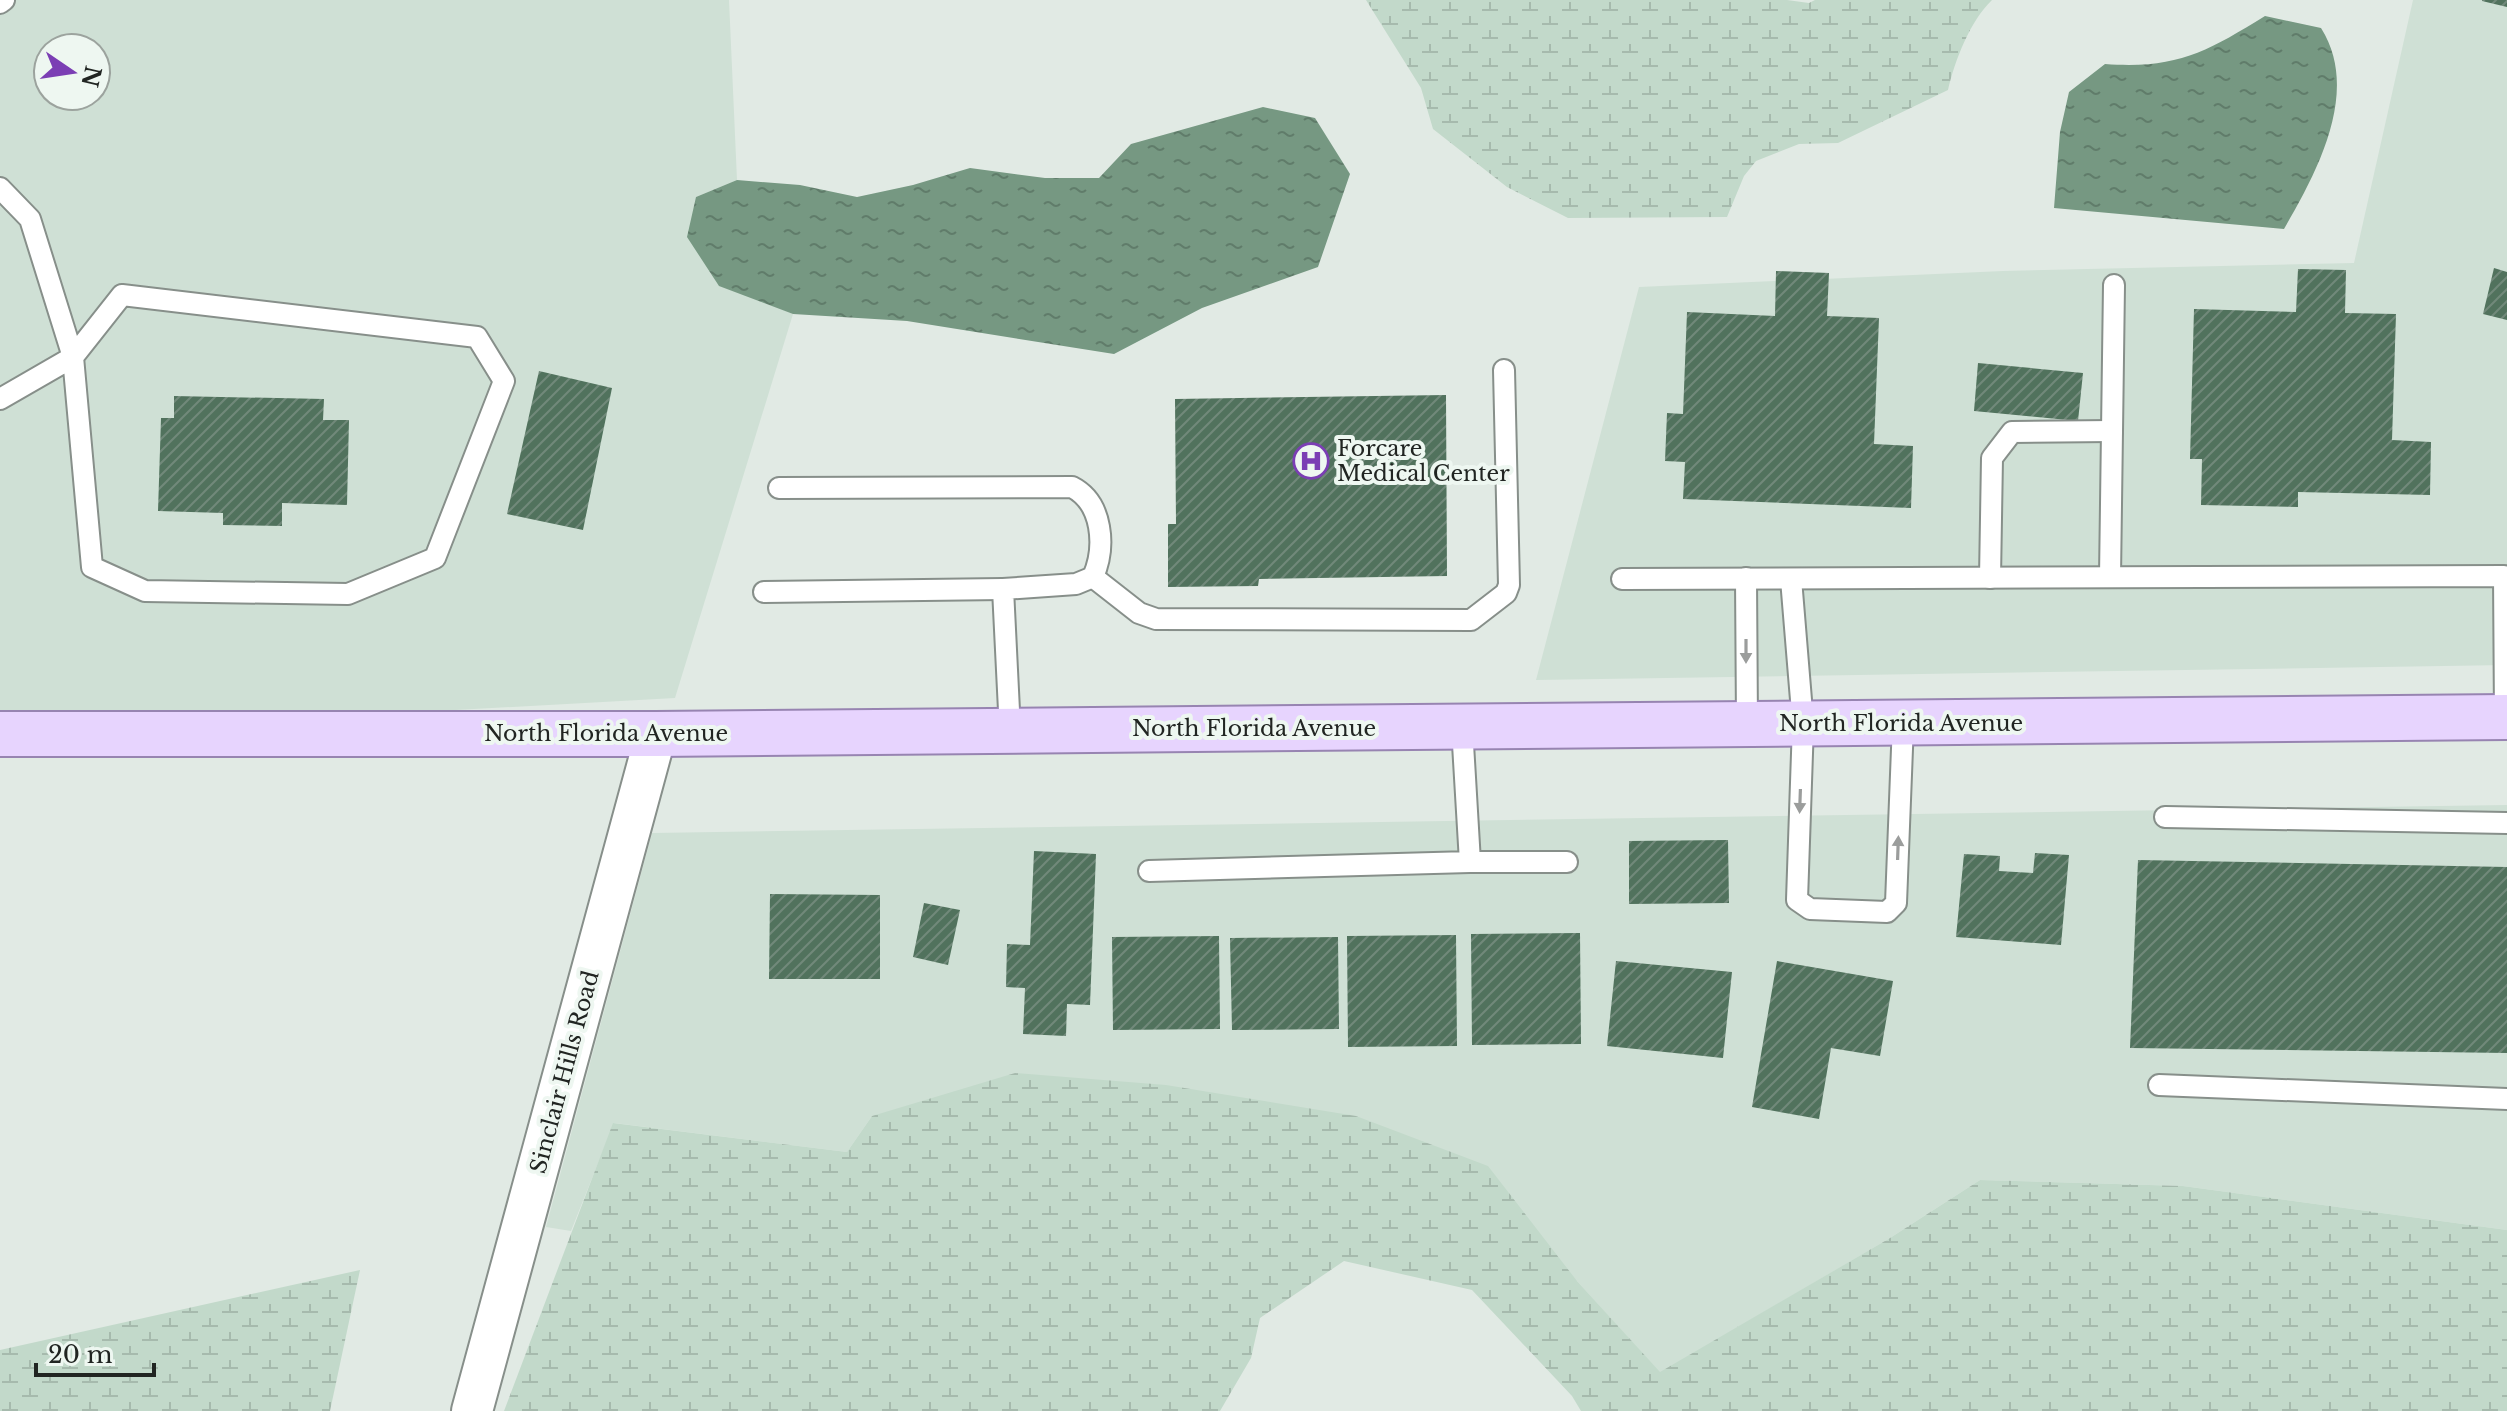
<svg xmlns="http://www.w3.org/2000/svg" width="2507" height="1411" font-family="'Libre Baskerville',serif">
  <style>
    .built { fill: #cfe0d5; fill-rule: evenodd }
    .wetland { fill: url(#wetland-marsh) }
    .water { fill: url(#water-ripples) }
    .building { fill: url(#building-hatch) }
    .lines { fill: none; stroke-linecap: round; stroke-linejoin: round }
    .service-casing { stroke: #878f8a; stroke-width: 24 }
    .minor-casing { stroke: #878f8a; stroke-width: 44 }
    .primary-casing { stroke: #9784b1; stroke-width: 48 }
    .service { stroke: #fff; stroke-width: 20 }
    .minor { stroke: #fff; stroke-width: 40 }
    .primary { stroke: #e7d4fe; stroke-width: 44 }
    .oneway { fill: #9b9d9c }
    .labels { text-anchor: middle; stroke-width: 8; stroke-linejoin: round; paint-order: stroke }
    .poi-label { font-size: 22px; fill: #212522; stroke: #eef7f1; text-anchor: start }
    .street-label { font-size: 22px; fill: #212522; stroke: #eef7f1 }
  </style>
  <defs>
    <pattern id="wetland-marsh" width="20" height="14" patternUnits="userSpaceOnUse" patternTransform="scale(2)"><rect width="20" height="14" fill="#c2d9ca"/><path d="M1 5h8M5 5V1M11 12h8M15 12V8" fill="none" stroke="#a6baad"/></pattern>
    <pattern id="water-ripples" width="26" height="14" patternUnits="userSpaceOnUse" patternTransform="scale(2)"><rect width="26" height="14" fill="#769882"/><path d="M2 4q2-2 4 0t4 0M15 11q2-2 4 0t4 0" fill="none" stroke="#607c6a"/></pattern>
    <pattern id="building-hatch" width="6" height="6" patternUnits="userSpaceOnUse" patternTransform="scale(2)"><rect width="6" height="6" fill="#51725d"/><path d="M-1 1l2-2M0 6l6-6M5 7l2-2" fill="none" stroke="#71897a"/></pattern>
  </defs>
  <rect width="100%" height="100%" fill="#e1eae4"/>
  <g class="built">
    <path d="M0,0H729L737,180L696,197L762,301L793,314L675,698L401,713L0,714ZM48,48H96V96H48Z"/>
    <polygon points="2413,0 2507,0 2507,665 1536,680 1639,287 2003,271 2354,263"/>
    <polygon points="2507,805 2507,1230 2183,1186 1980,1180 1890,1238 1660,1373 1577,1281 872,1116 847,1152 614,1123 571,1231 546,1227 652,833"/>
  </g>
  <g class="wetland">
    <path d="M1366,0H1787L1809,3L1815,0H1992C1970,21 1955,60 1948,90L1838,143L1799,144L1756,161L1744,176L1727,217L1568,218L1507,187L1433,129L1421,88Z"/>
    <polygon points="1015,1073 1166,1085 1356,1116 1488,1166 1577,1281 1660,1372 1890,1238 1980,1180 2183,1186 2507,1230 2507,1411 1581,1411 1572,1396 1472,1290 1344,1261 1260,1318 1251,1358 1220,1411 504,1411 613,1123 847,1152 872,1116"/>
    <polygon points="360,1270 330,1411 0,1411 0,1350"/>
  </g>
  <g class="water">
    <path d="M2265,16L2321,28C2361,91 2317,172 2284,229L2054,208L2060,132L2069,92L2105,64C2176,69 2205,53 2265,16Z"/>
    <polygon points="1263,107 1315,118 1350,174 1318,267 1202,308 1114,354 907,321 793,314 719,286 687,237 696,197 737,180 800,185 857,197 913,185 970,168 1045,178 1099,178 1131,144"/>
  </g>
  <g class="building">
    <polygon points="2507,0 2507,7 2482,1 2482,0"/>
    <polygon points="2494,268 2507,272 2507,320 2483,314"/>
    <polygon points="2298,269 2346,270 2345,313 2396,314 2392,440 2431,442 2430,495 2298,492 2298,507 2201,505 2202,459 2190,459 2194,309 2296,312"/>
    <polygon points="1776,271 1829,273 1827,316 1879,318 1874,444 1913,446 1911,508 1683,499 1685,462 1665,461 1667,413 1683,414 1687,312 1775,316"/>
    <polygon points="1978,363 2083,373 2078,421 1974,411"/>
    <polygon points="539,371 612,388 583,530 507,514"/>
    <polygon points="1446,395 1447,576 1259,579 1258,586 1168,587 1168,524 1176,524 1175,399"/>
    <polygon points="174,396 324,399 323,420 349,420 347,505 282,503 282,526 223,525 223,513 158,511 161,418 174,418"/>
    <polygon points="1728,840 1729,903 1629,904 1629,841"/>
    <polygon points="1034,851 1096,854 1090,1005 1067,1004 1066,1036 1023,1034 1025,988 1006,987 1007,944 1030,945"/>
    <polygon points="2035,853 2069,855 2061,945 1956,937 1964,854 2000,856 1999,871 2033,873"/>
    <polygon points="2138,860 2507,867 2507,1053 2130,1048"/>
    <polygon points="770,894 880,895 880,979 769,979"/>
    <polygon points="924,903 960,910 948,965 913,957"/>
    <polygon points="1580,933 1581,1044 1472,1045 1471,934"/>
    <polygon points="1456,935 1457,1046 1348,1047 1347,936"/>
    <polygon points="1219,936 1220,1029 1113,1030 1112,937"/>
    <polygon points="1338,937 1339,1029 1232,1030 1230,938"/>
    <polygon points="1616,961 1732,972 1723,1058 1607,1046"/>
    <polygon points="1777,961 1893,981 1880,1056 1831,1048 1819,1119 1752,1107"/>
  </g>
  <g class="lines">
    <defs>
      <g id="service">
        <polyline points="0,3 4,0"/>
        <polyline points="0,188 30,219 73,357 92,567 145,591 348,594 435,558 504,381 477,337 122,295 73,357 0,399"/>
        <path d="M779,488L1072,487C1103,503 1106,547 1093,577L1076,584L1003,589L1010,731"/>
        <polyline points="1093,577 1139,613 1156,619 1471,620 1506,593 1509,585 1504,370"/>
        <polyline points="2110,577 2114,285"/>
        <polyline points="1746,578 1747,724"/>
        <polyline points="1990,578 1992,458 2012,432 2112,431"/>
        <polyline points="1622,579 2504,576 2505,717"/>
        <polyline points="1791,579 1803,724 1797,900 1810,909 1887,912 1896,903 1903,723"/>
        <polyline points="764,592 1003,589"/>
        <polyline points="2165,817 2507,823"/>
        <polyline points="1470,862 1567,862"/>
        <polyline points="1149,871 1470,862 1462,727"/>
        <polyline points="2159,1085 2507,1099"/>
      </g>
      <polyline id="minor" points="472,1411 656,734"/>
      <polyline id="primary" points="0,734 656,734 2507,717"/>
    </defs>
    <use href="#service" class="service-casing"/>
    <use href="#minor" class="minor-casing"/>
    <use href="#primary" class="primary-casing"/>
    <use href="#service" class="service"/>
    <use href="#minor" class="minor"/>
    <use href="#primary" class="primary"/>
  </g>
  <defs><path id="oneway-solid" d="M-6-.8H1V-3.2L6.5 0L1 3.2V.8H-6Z" transform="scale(2)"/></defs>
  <g class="oneway">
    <use href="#oneway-solid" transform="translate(1746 651) rotate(90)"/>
    <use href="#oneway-solid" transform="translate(1800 801) rotate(92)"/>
    <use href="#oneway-solid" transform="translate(1898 848) rotate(-88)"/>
  </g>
  <defs>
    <symbol id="hospital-ring" viewBox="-11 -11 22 22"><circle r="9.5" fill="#eef7f1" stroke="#7b3eb4" stroke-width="1.5"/><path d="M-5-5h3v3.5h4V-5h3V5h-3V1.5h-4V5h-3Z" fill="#7b3eb4"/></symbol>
  </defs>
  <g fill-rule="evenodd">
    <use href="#hospital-ring" x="1291" y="441" width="40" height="40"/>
  </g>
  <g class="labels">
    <g class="poi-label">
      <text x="1337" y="456">Forcare<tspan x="1337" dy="25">Medical Center</tspan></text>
    </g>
    <g class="street-label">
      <text x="1901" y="731">North Florida Avenue</text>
      <text x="1254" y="736">North Florida Avenue</text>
      <text x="606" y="741">North Florida Avenue</text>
      <text transform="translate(564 1072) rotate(-75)" y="8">Sinclair Hills Road</text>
    </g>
  </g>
  <g transform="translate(72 72) rotate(103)"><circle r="38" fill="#eef7f1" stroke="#9ca39e" stroke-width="2"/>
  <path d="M0-6L14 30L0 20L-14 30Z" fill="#7b3eb4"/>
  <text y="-12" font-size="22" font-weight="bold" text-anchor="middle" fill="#212522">N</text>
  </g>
  <path d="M36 1363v12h118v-12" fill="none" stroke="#212522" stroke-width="4"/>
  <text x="48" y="1363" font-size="24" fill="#212522" stroke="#eef7f1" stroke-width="6" paint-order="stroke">20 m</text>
</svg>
